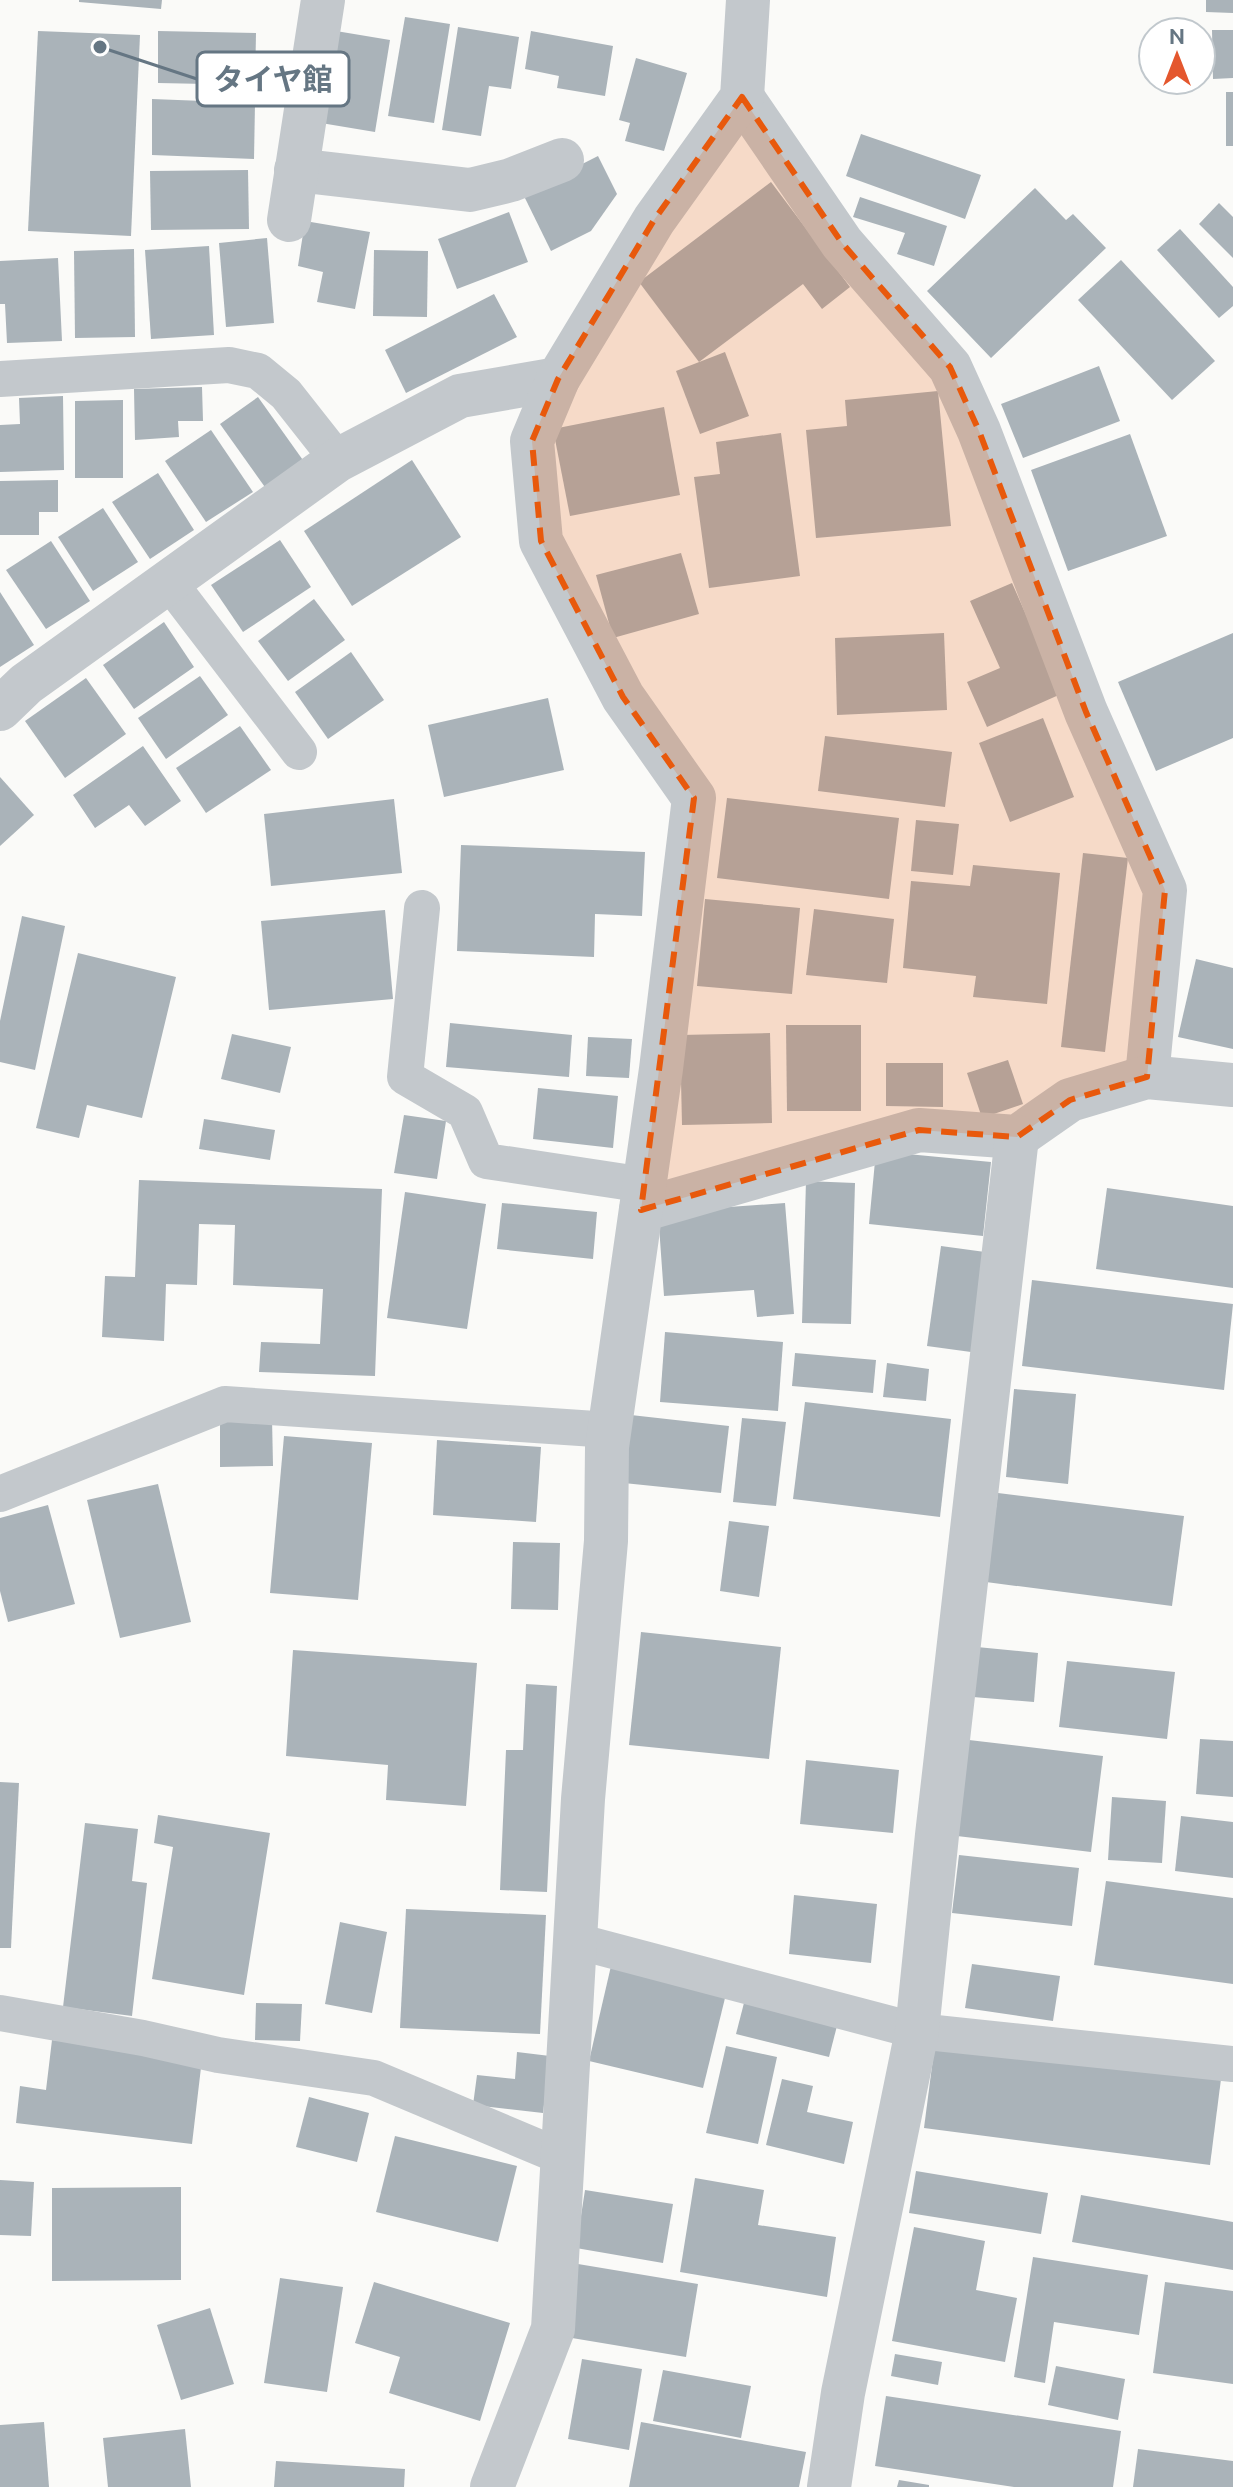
<svg xmlns="http://www.w3.org/2000/svg" width="1233" height="2487" font-family="Ubuntu,'Noto Sans JP',sans-serif">
  <style>
    .building { fill: #aab3b9 }
    .lines { fill: none; stroke-linecap: round; stroke-linejoin: round }
    .service { stroke: #c3c8cc; stroke-width: 36 }
    .minor { stroke: #c3c8cc; stroke-width: 44 }
    .marked { fill: #e8590c; fill-opacity: 0.2; stroke: #e8590c; stroke-width: 6; stroke-dasharray: 16 10; stroke-linejoin: round }
    .leader { fill: none; stroke: #657683; stroke-width: 3 }
    .callout-dot { fill: #657683; stroke: #fff; stroke-width: 3 }
    .callout { fill: #fff; stroke: #657683; stroke-width: 3 }
    .callout-label { font-size: 30px; text-anchor: middle; font-weight: bold; fill: #657683 }
  </style>
  <rect width="100%" height="100%" fill="#fafaf8"/>
  <g class="building">
    <polygon points="79,0 162,0 161,9 79,2"/>
    <polygon points="1206,0 1233,0 1233,13 1206,12"/>
    <polygon points="405,17 450,24 434,123 388,116"/>
    <polygon points="458,27 519,37 511,89 489,86 481,136 442,130"/>
    <polygon points="1212,30 1233,30 1233,78 1213,79"/>
    <polygon points="38,31 140,35 131,236 28,231"/>
    <polygon points="158,31 256,33 255,85 158,83"/>
    <polygon points="336,31 390,40 375,132 321,123"/>
    <polygon points="531,31 613,46 605,96 557,88 559,76 525,69"/>
    <polygon points="636,58 687,73 664,151 625,141 630,123 619,120"/>
    <rect x="1226" y="92" width="7" height="54"/>
    <polygon points="152,99 255,103 254,159 152,155"/>
    <polygon points="861,134 981,175 965,219 846,176"/>
    <polygon points="598,156 617,194 591,231 551,251 523,194"/>
    <polygon points="248,170 249,229 151,230 150,171"/>
    <polygon points="771,182 850,287 822,309 803,284 699,362 639,282"/>
    <polygon points="1035,188 1066,220 1073,214 1106,248 991,358 927,291"/>
    <polygon points="860,197 947,226 934,266 897,254 905,233 853,217"/>
    <polygon points="1219,203 1233,217 1233,258 1199,224"/>
    <polygon points="509,212 528,262 457,289 438,239"/>
    <polygon points="305,221 370,232 355,309 317,302 323,272 298,266"/>
    <polygon points="1180,229 1233,287 1233,306 1219,318 1157,250"/>
    <polygon points="267,238 274,323 226,327 219,243"/>
    <polygon points="209,246 214,335 151,339 145,250"/>
    <polygon points="134,249 135,337 75,338 74,251"/>
    <polygon points="374,250 428,251 427,317 373,316"/>
    <polygon points="58,258 62,341 7,343 5,304 0,304 0,261"/>
    <polygon points="1121,260 1215,361 1172,400 1078,300"/>
    <polygon points="494,294 517,337 406,393 385,350"/>
    <polygon points="725,352 749,416 700,434 676,371"/>
    <polygon points="1099,366 1120,421 1023,458 1001,404"/>
    <polygon points="202,387 203,421 178,421 179,437 135,440 134,389"/>
    <polygon points="938,391 951,526 816,538 806,430 847,426 845,400"/>
    <polygon points="63,396 64,470 0,472 0,425 20,424 19,398"/>
    <polygon points="258,397 305,463 267,490 220,424"/>
    <polygon points="123,400 123,478 75,478 75,401"/>
    <polygon points="664,407 680,495 570,516 553,429"/>
    <polygon points="211,430 253,492 206,522 165,461"/>
    <polygon points="781,433 800,576 709,588 694,477 720,474 716,442"/>
    <polygon points="1130,434 1167,536 1068,571 1031,470"/>
    <polygon points="412,460 461,537 352,606 304,531"/>
    <polygon points="158,473 194,530 150,559 112,502"/>
    <polygon points="58,480 58,512 39,512 39,535 0,535 0,481"/>
    <polygon points="103,508 138,562 93,591 58,537"/>
    <polygon points="280,540 311,587 243,632 211,585"/>
    <polygon points="51,541 90,601 46,629 6,570"/>
    <polygon points="681,553 699,614 613,638 596,575"/>
    <polygon points="1012,583 1061,694 987,727 967,682 1000,668 970,601"/>
    <polygon points="0,592 34,645 0,667"/>
    <polygon points="314,599 345,640 288,681 258,641"/>
    <polygon points="164,622 194,667 134,709 103,665"/>
    <polygon points="944,633 947,710 837,715 835,638"/>
    <polygon points="1233,633 1233,738 1156,771 1118,682"/>
    <polygon points="351,652 384,700 328,739 295,692"/>
    <polygon points="200,676 228,715 166,759 138,718"/>
    <polygon points="86,678 126,734 65,778 25,721"/>
    <polygon points="548,698 564,770 444,797 428,725"/>
    <polygon points="1043,718 1074,797 1010,822 979,743"/>
    <polygon points="240,726 271,770 206,813 176,768"/>
    <polygon points="825,736 952,752 945,807 818,791"/>
    <polygon points="143,746 181,801 145,826 129,805 95,828 73,795"/>
    <polygon points="0,777 34,815 0,846"/>
    <polygon points="727,798 899,818 889,899 717,878"/>
    <polygon points="394,799 402,873 271,886 264,814"/>
    <polygon points="916,820 959,824 953,875 911,871"/>
    <polygon points="461,845 645,852 642,916 595,914 594,957 457,951"/>
    <polygon points="1083,853 1128,858 1105,1052 1061,1047"/>
    <polygon points="973,865 1060,873 1047,1004 973,997 976,976 903,968 911,881 970,886"/>
    <polygon points="705,899 800,908 792,994 697,986"/>
    <polygon points="814,909 894,919 887,983 806,975"/>
    <polygon points="385,910 393,999 269,1010 261,921"/>
    <polygon points="22,916 65,926 35,1070 0,1062 0,1021"/>
    <polygon points="78,953 176,977 142,1118 87,1105 79,1138 36,1128"/>
    <polygon points="1196,959 1233,968 1233,1049 1178,1037"/>
    <polygon points="450,1023 572,1035 569,1077 446,1067"/>
    <polygon points="786,1025 861,1025 861,1111 787,1111"/>
    <polygon points="770,1033 772,1123 682,1125 680,1035"/>
    <polygon points="232,1034 291,1047 280,1093 221,1079"/>
    <polygon points="588,1037 632,1039 629,1078 586,1076"/>
    <polygon points="1008,1060 1023,1104 982,1118 967,1073"/>
    <polygon points="886,1063 943,1063 943,1107 886,1106"/>
    <polygon points="538,1088 618,1096 613,1148 533,1139"/>
    <polygon points="404,1115 446,1121 437,1179 394,1173"/>
    <polygon points="204,1119 275,1130 270,1160 199,1149"/>
    <polygon points="876,1151 991,1162 983,1236 869,1224"/>
    <polygon points="139,1180 382,1189 375,1376 259,1372 261,1342 320,1344 323,1289 233,1285 235,1225 199,1224 197,1285 166,1284 164,1341 102,1337 105,1276 135,1277"/>
    <polygon points="806,1181 855,1183 851,1324 802,1323"/>
    <polygon points="1107,1188 1233,1206 1233,1288 1096,1269"/>
    <polygon points="405,1192 486,1204 467,1329 387,1318"/>
    <polygon points="502,1203 597,1212 593,1259 497,1249"/>
    <polygon points="785,1203 794,1314 757,1317 754,1290 664,1296 658,1212"/>
    <polygon points="941,1246 985,1252 971,1352 927,1346"/>
    <polygon points="1032,1280 1233,1304 1224,1390 1022,1366"/>
    <polygon points="665,1332 783,1342 778,1411 660,1402"/>
    <polygon points="795,1353 876,1360 873,1393 792,1386"/>
    <polygon points="887,1363 929,1369 926,1401 883,1397"/>
    <polygon points="1014,1389 1076,1394 1068,1484 1006,1477"/>
    <polygon points="805,1402 951,1419 940,1517 793,1499"/>
    <polygon points="622,1414 729,1426 721,1493 614,1482"/>
    <polygon points="220,1418 272,1418 273,1466 220,1467"/>
    <polygon points="742,1418 786,1422 776,1506 733,1502"/>
    <polygon points="284,1436 372,1443 358,1600 270,1593"/>
    <polygon points="437,1440 541,1447 536,1522 433,1515"/>
    <polygon points="158,1484 191,1622 120,1638 87,1500"/>
    <polygon points="998,1493 1184,1516 1172,1606 986,1582"/>
    <polygon points="48,1505 75,1604 8,1622 0,1591 0,1518"/>
    <polygon points="729,1521 769,1526 759,1597 720,1591"/>
    <polygon points="513,1542 560,1543 558,1610 511,1609"/>
    <polygon points="641,1632 781,1647 769,1759 629,1745"/>
    <polygon points="977,1647 1038,1653 1034,1702 973,1697"/>
    <polygon points="293,1650 477,1663 466,1806 386,1800 388,1765 286,1756"/>
    <polygon points="1067,1661 1175,1672 1167,1739 1059,1727"/>
    <polygon points="526,1684 557,1686 547,1892 500,1890 506,1750 523,1750"/>
    <polygon points="1200,1739 1233,1741 1233,1797 1196,1794"/>
    <polygon points="969,1740 1103,1756 1091,1852 957,1836"/>
    <polygon points="806,1760 899,1770 893,1833 800,1824"/>
    <polygon points="0,1782 19,1783 11,1948 0,1948"/>
    <polygon points="1112,1797 1166,1801 1162,1863 1108,1860"/>
    <polygon points="158,1815 270,1833 244,1995 152,1979 173,1847 154,1843"/>
    <polygon points="1181,1816 1233,1822 1233,1878 1175,1871"/>
    <polygon points="85,1823 138,1829 132,1881 147,1883 132,2016 63,2007"/>
    <polygon points="959,1855 1079,1868 1072,1926 952,1913"/>
    <polygon points="1106,1881 1233,1898 1233,1984 1094,1965"/>
    <polygon points="794,1895 877,1904 871,1963 789,1954"/>
    <polygon points="406,1909 546,1915 540,2034 400,2028"/>
    <polygon points="340,1922 387,1932 372,2013 325,2004"/>
    <polygon points="972,1964 1060,1976 1053,2021 965,2008"/>
    <polygon points="611,1966 726,1994 703,2088 589,2061"/>
    <polygon points="745,1999 838,2022 829,2057 736,2034"/>
    <polygon points="256,2003 302,2004 300,2041 255,2040"/>
    <polygon points="52,2040 202,2059 192,2144 16,2123 20,2086 46,2090"/>
    <polygon points="935,2043 1221,2079 1210,2165 924,2128"/>
    <polygon points="726,2046 777,2057 758,2144 706,2133"/>
    <polygon points="517,2052 550,2056 543,2113 473,2105 477,2075 515,2079"/>
    <polygon points="782,2079 813,2086 807,2112 853,2122 844,2164 766,2145"/>
    <polygon points="309,2097 369,2113 357,2162 296,2147"/>
    <polygon points="395,2136 517,2166 498,2242 376,2212"/>
    <polygon points="916,2171 1048,2193 1041,2234 909,2213"/>
    <polygon points="695,2178 764,2190 758,2225 836,2237 827,2297 680,2272"/>
    <polygon points="0,2180 34,2182 31,2236 0,2235"/>
    <polygon points="181,2187 181,2280 52,2281 52,2188"/>
    <polygon points="585,2190 673,2204 663,2263 576,2248"/>
    <polygon points="1081,2195 1233,2222 1233,2270 1072,2242"/>
    <polygon points="914,2227 985,2241 976,2290 1017,2298 1005,2362 892,2341"/>
    <polygon points="1033,2257 1148,2275 1139,2335 1054,2322 1045,2383 1014,2377"/>
    <polygon points="578,2264 698,2284 686,2357 566,2337"/>
    <polygon points="280,2278 343,2287 327,2392 264,2383"/>
    <polygon points="374,2282 510,2323 480,2421 389,2393 400,2357 355,2343"/>
    <polygon points="1165,2282 1233,2291 1233,2384 1153,2373"/>
    <polygon points="210,2308 234,2384 181,2400 157,2325"/>
    <polygon points="895,2354 942,2362 938,2385 891,2376"/>
    <polygon points="582,2359 642,2369 629,2450 568,2439"/>
    <polygon points="1056,2366 1125,2379 1118,2420 1048,2405"/>
    <polygon points="663,2370 751,2386 741,2438 653,2421"/>
    <polygon points="886,2396 1121,2431 1113,2487 1014,2487 875,2466"/>
    <polygon points="44,2422 49,2487 0,2487 0,2425"/>
    <polygon points="641,2422 806,2452 799,2487 629,2487"/>
    <polygon points="185,2429 191,2487 108,2487 103,2438"/>
    <polygon points="1138,2449 1233,2461 1233,2487 1133,2487"/>
    <polygon points="276,2461 405,2469 404,2487 274,2487"/>
    <polygon points="899,2480 929,2485 929,2487 897,2487"/>
  </g>
  <g class="lines">
    <g class="service">
      <polyline points="0,379 229,365 258,371 286,394 338,460"/>
      <polyline points="169,582 299,752"/>
      <polyline points="422,908 405,1077 465,1112 486,1161 645,1185"/>
      <polyline points="0,1494 225,1404 610,1430"/>
      <polyline points="576,1941 917,2031 1233,2064"/>
      <polyline points="0,2013 143,2038 218,2055 374,2078 564,2158"/>
    </g>
    <g class="minor">
      <polyline points="742,97 842,243 950,367 979,431 1086,712 1165,890 1147,1077"/>
      <polyline points="296,170 470,190 511,180 562,160"/>
      <polyline points="289,220 323,0"/>
      <polyline points="0,709 26,684 338,460 460,396 558,379"/>
      <polyline points="641,1210 919,1130 1017,1137 1070,1100 1147,1077 1233,1085"/>
      <polyline points="492,2487 553,2329 583,1799 606,1541 607,1447 661,1069 694,798 623,697 541,541 532,441 558,379 654,220 742,97 748,0"/>
      <polyline points="829,2487 843,2393 917,2031 937,1835 1017,1137"/>
    </g>
  </g>
  <path class="marked" d="M742,97L842,243L950,367L979,431L1086,712L1165,890L1147,1077L1070,1100L1017,1137L919,1130L641,1210L694,798L623,697L541,541L532,441L558,379L654,220Z"/>
  <path class="leader" d="M100 47L197 79"/>
  <circle class="callout-dot" cx="100" cy="47" r="8"/>
  <rect class="callout" x="197" y="52" width="152" height="54" rx="8"/>
  <g class="callout-label">
    <text x="273" y="90">タイヤ館</text>
  </g>
  <g transform="translate(1177 56)"><circle r="38" fill="#ffffff" stroke="#c1c8cd" stroke-width="2"/>
  <path d="M0-6L14 30L0 20L-14 30Z" fill="#e4572e"/>
  <text y="-12" font-size="22" font-weight="bold" text-anchor="middle" fill="#657683">N</text>
  </g>
</svg>
